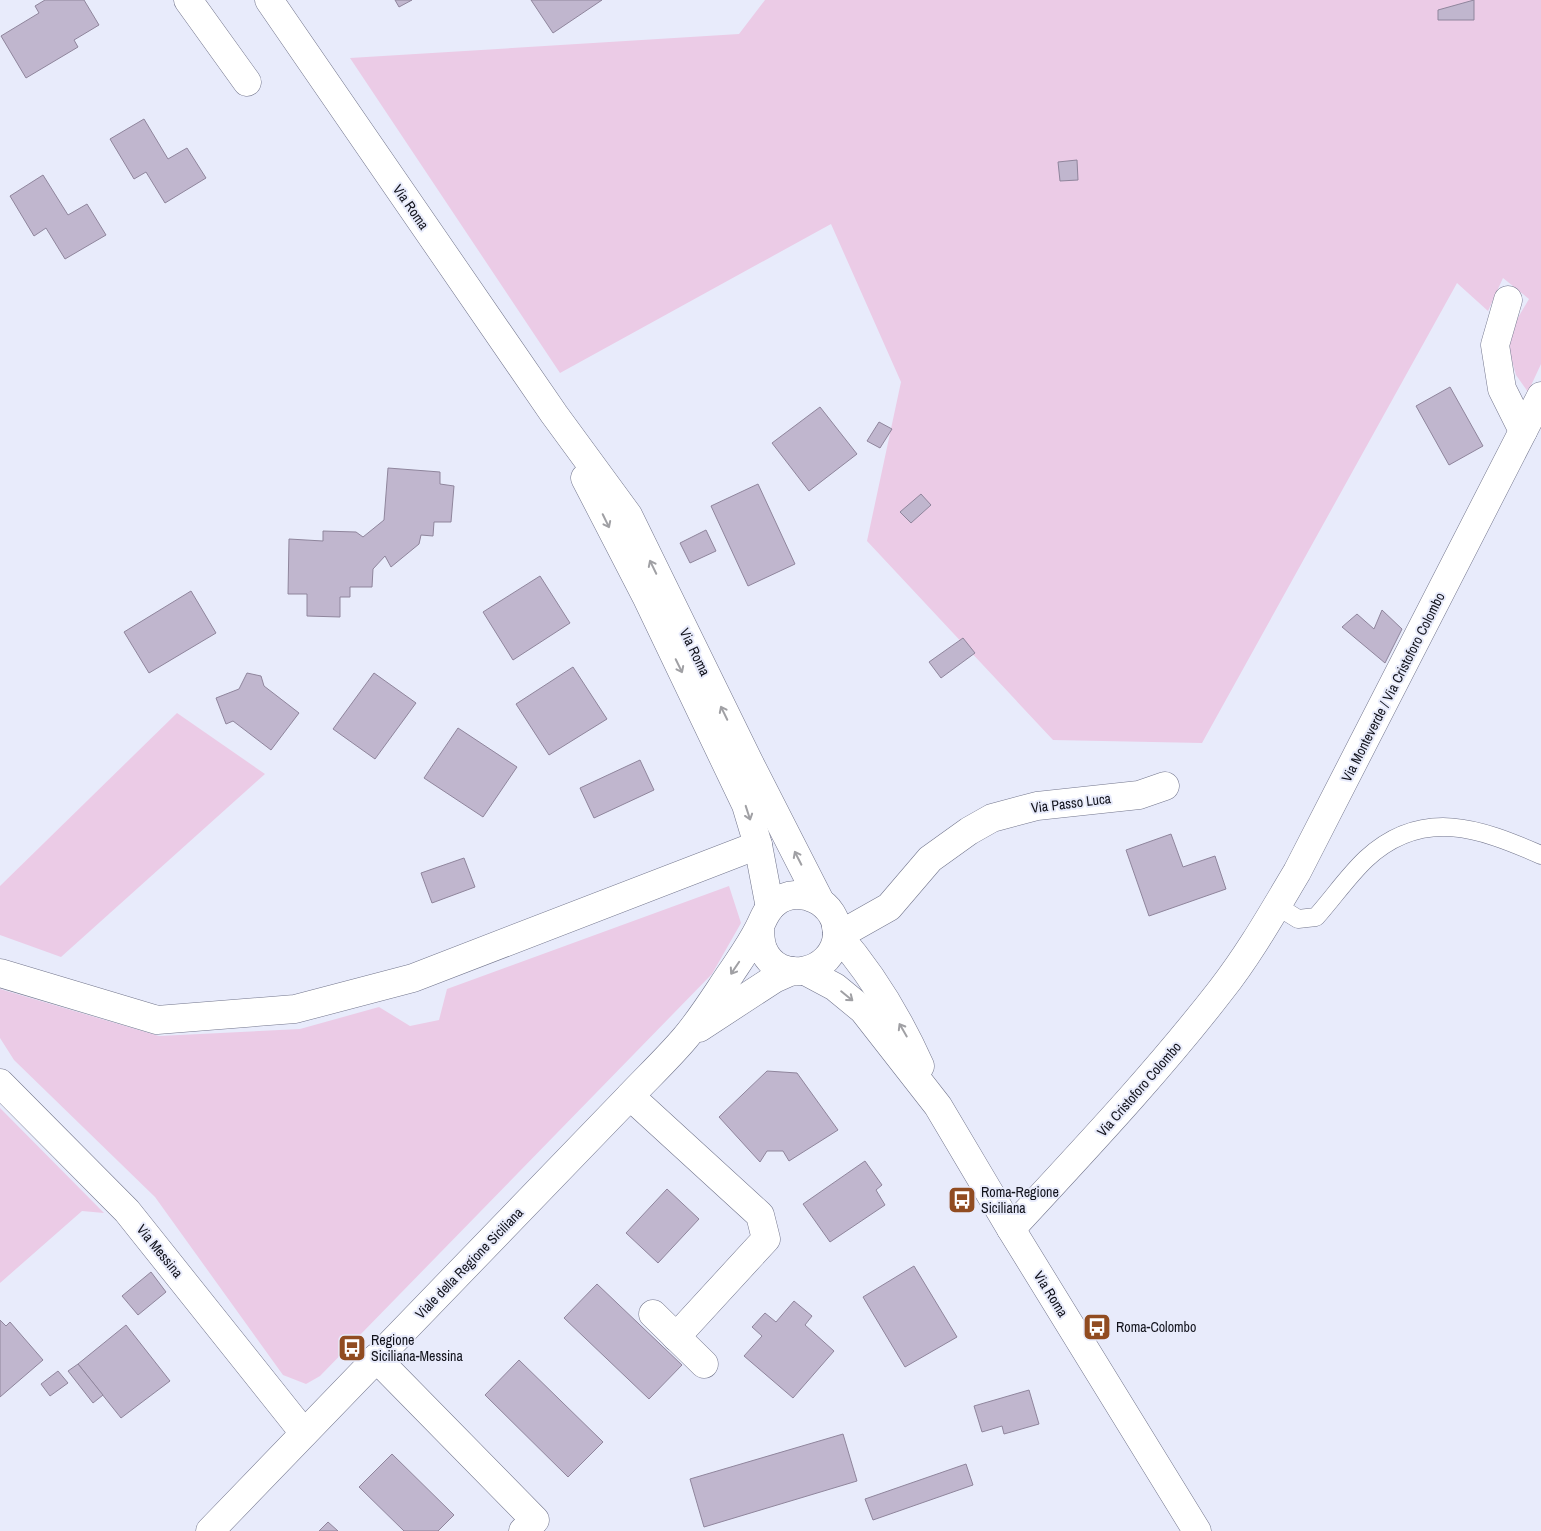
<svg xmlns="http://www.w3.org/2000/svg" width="1541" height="1531" font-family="'Archivo Narrow',sans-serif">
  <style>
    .green { fill: #ebcbe6 }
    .building { fill: #c0b6ce; stroke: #8f859c }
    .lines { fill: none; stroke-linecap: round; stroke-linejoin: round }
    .service-casing { stroke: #72758c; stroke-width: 19 }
    .minor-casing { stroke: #72758c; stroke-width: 29 }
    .tertiary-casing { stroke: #72758c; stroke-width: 29 }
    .service { stroke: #fff; stroke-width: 18 }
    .minor { stroke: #fff; stroke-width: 28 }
    .tertiary { stroke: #fff; stroke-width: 28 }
    .oneway { stroke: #a0a0a4 }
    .labels { text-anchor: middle; stroke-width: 4; stroke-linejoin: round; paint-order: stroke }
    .street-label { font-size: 14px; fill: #11121b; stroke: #e8ebfb }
    .poi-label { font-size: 14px; fill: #11121b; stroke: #e8ebfb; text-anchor: start }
  </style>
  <rect width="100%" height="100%" fill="#e8ebfb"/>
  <g class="green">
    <polygon points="765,0 1541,0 1541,364 1528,392 1516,375 1510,354 1510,331 1529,299 1503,278 1488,311 1457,283 1202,743 1053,740 867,541 901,382 831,224 560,373 350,58 739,34"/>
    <polygon points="177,713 265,774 61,957 0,935 0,886"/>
    <polygon points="729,886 741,923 712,974 320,1376 306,1384 283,1375 155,1197 14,1060 0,1038 0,989 159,1036 300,1029 379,1007 410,1026 439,1020 447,989"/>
    <polygon points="0,1108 104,1213 82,1211 0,1283"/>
  </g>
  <g class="building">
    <polygon points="45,0 84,0 99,25 74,40 78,47 26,78 1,36 39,13 35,6"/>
    <polygon points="395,0 412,0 399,7"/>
    <polygon points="531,0 602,0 553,33"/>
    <polygon points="1474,0 1474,20 1438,20 1438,10"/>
    <polygon points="144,119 168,159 187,148 206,178 165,203 146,172 134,179 110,139"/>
    <polygon points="1077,160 1078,180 1060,181 1058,162"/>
    <polygon points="43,175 68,215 87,204 106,235 65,259 46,228 34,236 10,196"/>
    <polygon points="1450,387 1483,446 1449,465 1416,406"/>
    <polygon points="820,407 857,454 809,491 772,443"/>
    <polygon points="879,422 892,429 880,448 867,441"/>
    <polygon points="388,468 440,472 440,484 454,486 451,522 434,522 433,536 421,535 419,544 391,567 385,556 373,569 372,587 350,587 350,597 340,597 340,617 307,616 307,594 288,594 289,539 323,541 323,531 356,532 363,537 384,520"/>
    <polygon points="758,484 795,564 748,586 711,506"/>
    <polygon points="921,494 931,505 911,523 900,512"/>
    <polygon points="706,530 716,551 690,563 680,543"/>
    <polygon points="540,576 570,623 513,660 483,612"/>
    <polygon points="191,591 216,633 149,673 124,632"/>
    <polygon points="1382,610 1402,629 1385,663 1342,627 1357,614 1374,629"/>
    <polygon points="963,638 975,653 941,678 929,662"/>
    <polygon points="573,667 607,719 549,755 516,704"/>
    <polygon points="247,673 261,676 264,686 299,713 271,750 233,721 226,724 216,698 239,689"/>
    <polygon points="374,673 416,703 375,759 333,729"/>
    <polygon points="458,728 517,767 483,817 424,778"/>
    <polygon points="640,760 654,790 594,818 580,788"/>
    <polygon points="1171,834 1183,867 1215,856 1226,889 1149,916 1126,850"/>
    <polygon points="464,858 475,887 432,903 421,873"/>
    <polygon points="767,1071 797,1073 838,1130 789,1161 783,1151 767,1151 760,1162 719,1117"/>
    <polygon points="865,1161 882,1185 876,1190 885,1205 830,1242 803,1204"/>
    <polygon points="667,1189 699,1219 658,1263 626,1233"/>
    <polygon points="914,1266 957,1337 905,1367 863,1297"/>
    <polygon points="151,1272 166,1292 138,1315 122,1296"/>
    <polygon points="597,1284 682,1365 649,1399 564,1318"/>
    <polygon points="794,1301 812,1316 805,1325 834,1351 793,1398 744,1356 762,1336 752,1327 765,1313 776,1322"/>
    <polygon points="0,1320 6,1326 10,1322 43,1360 0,1397"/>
    <polygon points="126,1325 170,1381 121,1418 78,1364"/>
    <polygon points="519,1360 603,1442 568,1477 485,1395"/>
    <polygon points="78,1364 103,1395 93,1403 68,1371"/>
    <polygon points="58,1371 68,1383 50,1396 41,1384"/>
    <polygon points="1029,1390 1039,1424 1004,1434 1002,1426 982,1432 974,1406"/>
    <polygon points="843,1434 857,1481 704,1527 690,1479"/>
    <polygon points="392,1454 454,1515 438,1531 404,1531 359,1487"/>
    <polygon points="966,1464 973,1485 873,1520 865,1499"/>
    <polygon points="328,1522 338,1531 319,1531"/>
  </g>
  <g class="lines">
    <defs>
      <path id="service" d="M1277,906L1298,919L1316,917C1333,898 1348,876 1366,859C1422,807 1480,828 1541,855"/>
      <g id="minor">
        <polyline points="188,0 247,82"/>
        <polyline points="1508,300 1495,345 1502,389 1523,431"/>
        <polyline points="836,927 850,929 889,907 930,859 969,831 992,818 1037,806 1139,795 1165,786"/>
        <polyline points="0,973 157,1020 295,1009 413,978 758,845"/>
        <polyline points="0,1083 127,1211 304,1433"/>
        <polyline points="630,1096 760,1215 766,1239 676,1337"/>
        <polyline points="653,1314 704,1364"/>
        <polyline points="376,1358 535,1520 523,1531"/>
      </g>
      <g id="tertiary">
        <polyline points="269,0 554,414 628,515 748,760 820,901"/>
        <polyline points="585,478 646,596 746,805 758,845 770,908"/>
        <path d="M837,934C871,973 899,1019 920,1066"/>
        <polyline points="805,971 835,987 863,1010 938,1106 1011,1229 1197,1531"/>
        <polyline points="699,1028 774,979 792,971"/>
        <path d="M1011,1229C1083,1151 1156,1074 1221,990C1250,953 1273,912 1297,872L1541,396"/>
        <path d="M210,1531L630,1096C648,1077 668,1058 685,1038C702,1018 716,995 731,973C741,958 751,944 759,928C764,918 766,910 775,903C799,883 839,903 837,935C834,974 778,986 763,949C760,941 760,934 760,926"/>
      </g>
    </defs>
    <use href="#service" class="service-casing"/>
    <use href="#minor" class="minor-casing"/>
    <use href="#tertiary" class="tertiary-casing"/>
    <use href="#service" class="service"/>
    <use href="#minor" class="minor"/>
    <use href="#tertiary" class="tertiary"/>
  </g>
  <defs><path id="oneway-shaft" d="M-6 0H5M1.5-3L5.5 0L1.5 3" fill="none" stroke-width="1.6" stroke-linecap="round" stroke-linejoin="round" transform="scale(1.25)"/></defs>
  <g class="oneway">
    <use href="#oneway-shaft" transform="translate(606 521) rotate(64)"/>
    <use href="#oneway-shaft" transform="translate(653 567) rotate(-116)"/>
    <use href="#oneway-shaft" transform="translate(679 666) rotate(64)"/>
    <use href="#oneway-shaft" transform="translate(724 713) rotate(-116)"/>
    <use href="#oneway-shaft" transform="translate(748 813) rotate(72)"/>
    <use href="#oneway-shaft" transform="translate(798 858) rotate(-117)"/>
    <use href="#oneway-shaft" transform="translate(735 968) rotate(124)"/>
    <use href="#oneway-shaft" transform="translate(847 996) rotate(39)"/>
    <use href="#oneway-shaft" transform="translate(903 1030) rotate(-120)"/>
  </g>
  <defs>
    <symbol id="bus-square" viewBox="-11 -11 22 22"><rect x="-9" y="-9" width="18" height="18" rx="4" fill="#914c21" stroke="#e8ebfb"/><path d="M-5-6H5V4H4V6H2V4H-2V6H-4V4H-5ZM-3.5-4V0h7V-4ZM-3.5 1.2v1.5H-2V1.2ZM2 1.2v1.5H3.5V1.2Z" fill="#fff"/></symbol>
  </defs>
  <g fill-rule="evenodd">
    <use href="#bus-square" x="946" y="1184" width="32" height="32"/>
    <use href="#bus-square" x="1081" y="1311" width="32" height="32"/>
    <use href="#bus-square" x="336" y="1332" width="32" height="32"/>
  </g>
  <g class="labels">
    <g class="street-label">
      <text transform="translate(411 207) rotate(55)" y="5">Via Roma</text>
      <text transform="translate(695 652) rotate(64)" y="5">Via Roma</text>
      <text transform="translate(1393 687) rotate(-63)" y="5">Via Monteverde / Via Cristoforo Colombo</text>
      <text transform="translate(1071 803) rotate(-7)" y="5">Via Passo Luca</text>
      <text transform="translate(1139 1089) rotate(-49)" y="5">Via Cristoforo Colombo</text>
      <text transform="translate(160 1251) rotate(51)" y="5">Via Messina</text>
      <text transform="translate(469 1263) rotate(-46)" y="5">Viale della Regione Siciliana</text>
      <text transform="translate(1051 1294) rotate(58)" y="5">Via Roma</text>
    </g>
    <g class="poi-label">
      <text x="981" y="1197">Roma-Regione<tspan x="981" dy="16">Siciliana</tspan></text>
      <text x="1116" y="1332">Roma-Colombo</text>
      <text x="371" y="1345">Regione<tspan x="371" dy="16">Siciliana-Messina</tspan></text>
    </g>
  </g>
</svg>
